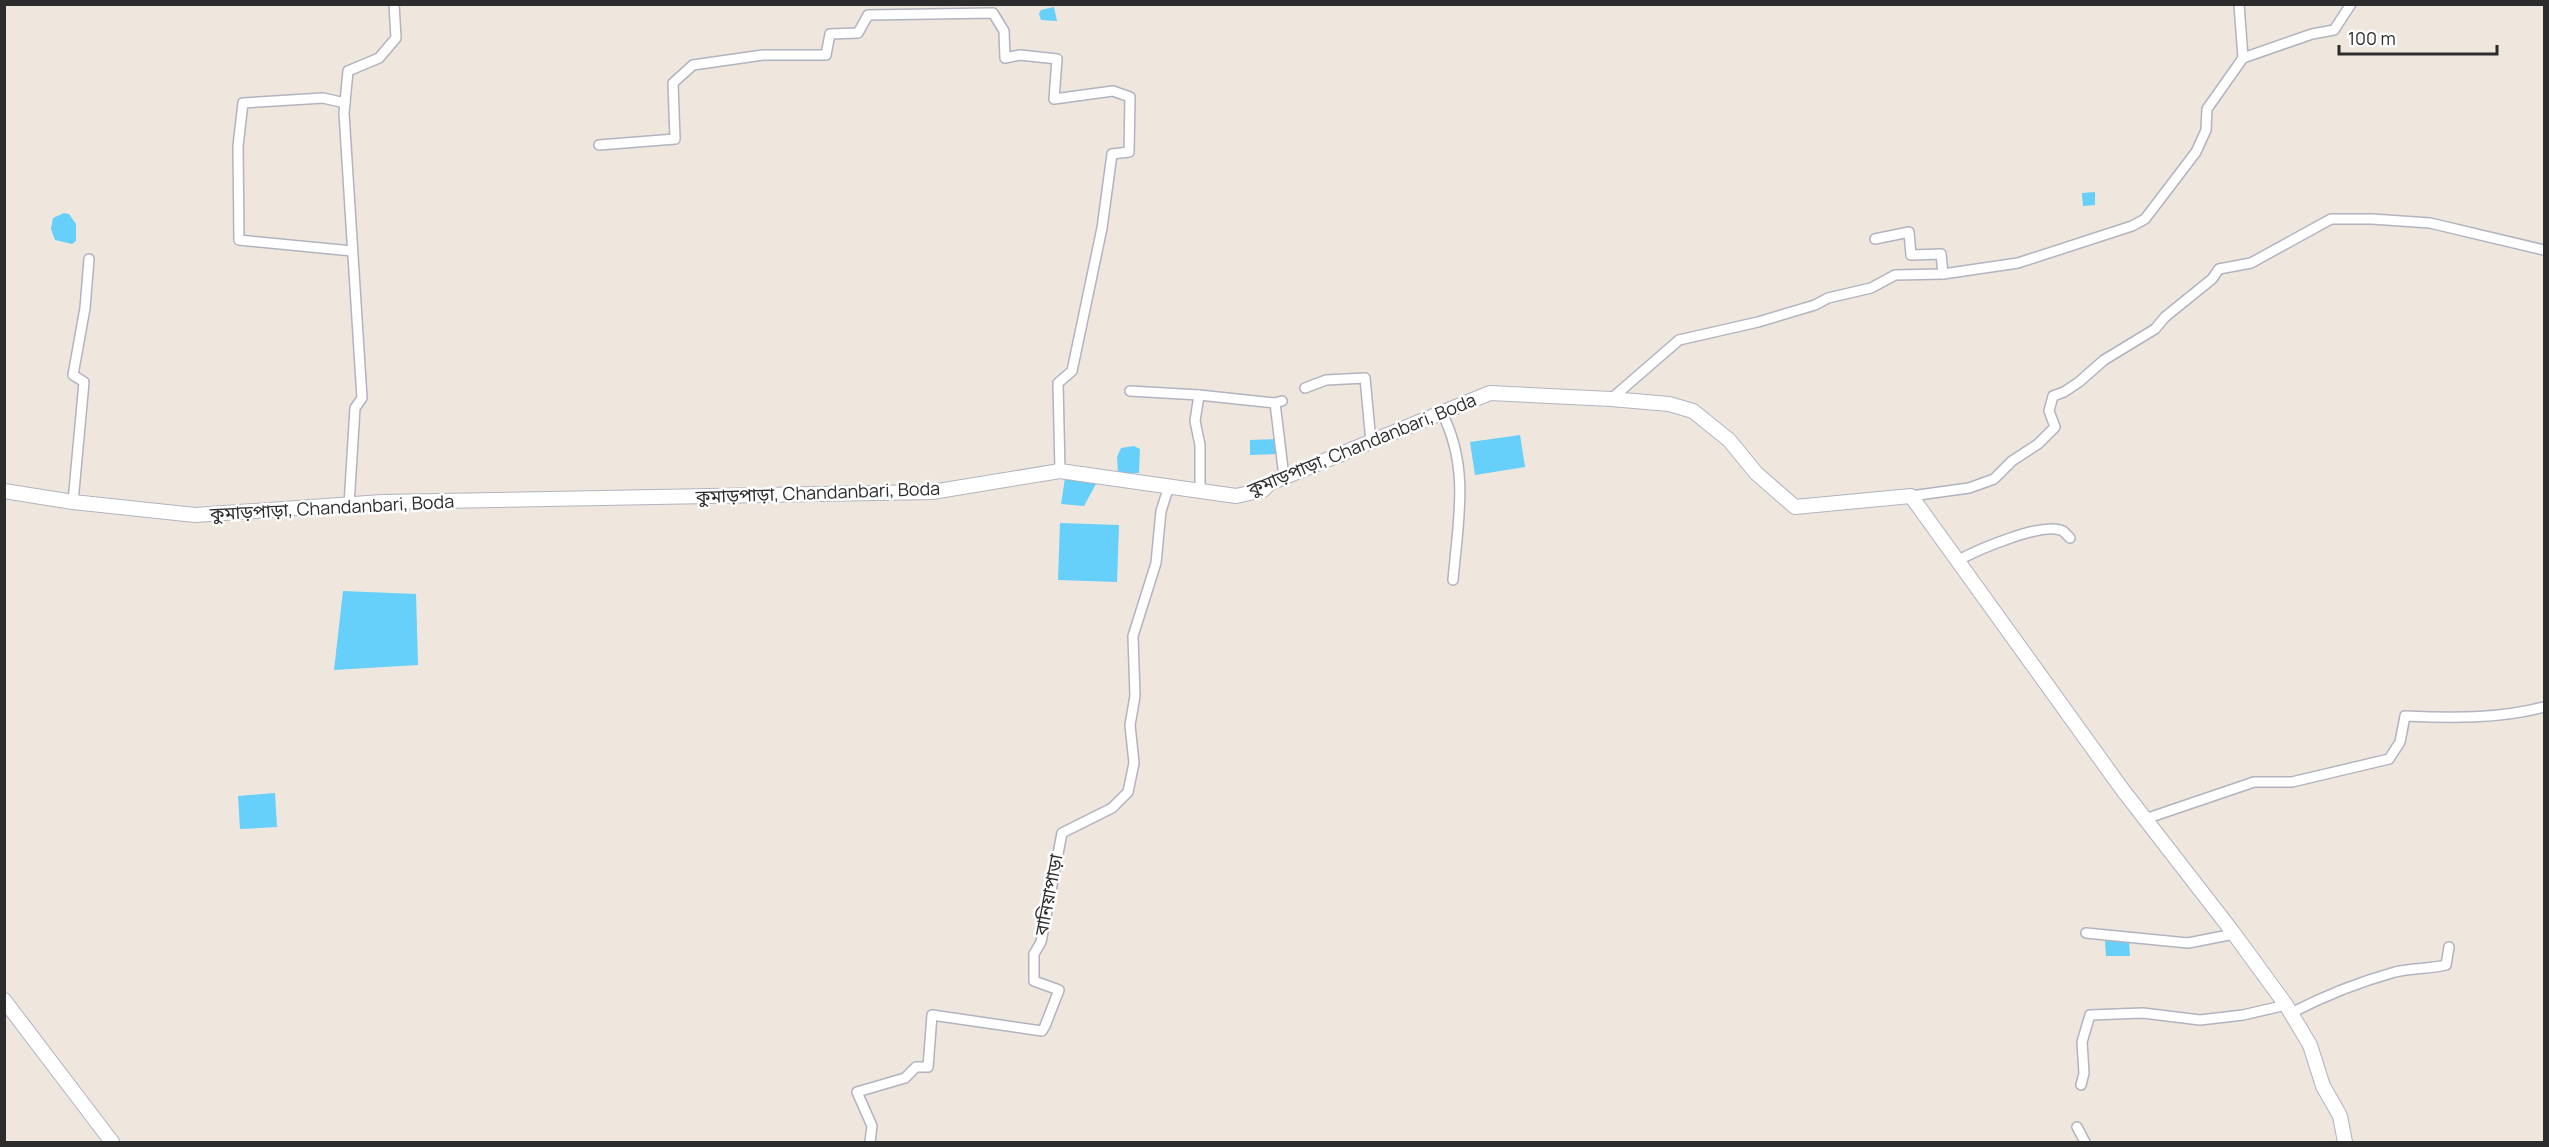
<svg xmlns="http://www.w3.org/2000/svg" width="2549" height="1147" font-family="Manrope,'Noto Sans Bengali',sans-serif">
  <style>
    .water { fill: #66cffa }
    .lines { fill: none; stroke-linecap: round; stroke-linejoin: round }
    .street-casing { stroke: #b1b3c1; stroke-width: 12 }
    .secondary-casing { stroke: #b1b3c1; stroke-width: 16 }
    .street { stroke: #fff; stroke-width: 9 }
    .secondary { stroke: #fff; stroke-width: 14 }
    .labels { text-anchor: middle; stroke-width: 5; stroke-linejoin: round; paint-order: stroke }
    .street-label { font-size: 18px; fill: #2c2c2c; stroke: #fff }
  </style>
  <rect width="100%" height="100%" fill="#efe7dd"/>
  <g class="water">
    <polygon points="1054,7 1057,21 1041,20 1039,14 1041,10"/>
    <polygon points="2095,192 2095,205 2083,206 2082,193"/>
    <polygon points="64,213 69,214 76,224 76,241 72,244 55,240 51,229 53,218"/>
    <polygon points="1520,435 1525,467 1475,475 1470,442"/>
    <polygon points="1278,439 1279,454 1250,455 1250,440"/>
    <polygon points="1134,446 1140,449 1139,473 1118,473 1117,457 1121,448"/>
    <polygon points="1065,478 1097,482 1084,506 1061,504"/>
    <polygon points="1060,523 1119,525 1117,582 1058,580"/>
    <polygon points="343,591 416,594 418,665 334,670"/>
    <polygon points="275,793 277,827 240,829 238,796"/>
    <polygon points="2129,940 2130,956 2106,956 2105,941"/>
  </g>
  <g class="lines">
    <defs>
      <g id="street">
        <polyline points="2239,4 2243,58"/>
        <polyline points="345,103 323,98 243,103 238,146 239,240 352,251"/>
        <polyline points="599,145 675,139 673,83 693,65 763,55 826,55 830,34 858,33 868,15 993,13 1004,31 1005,58 1020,55 1057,59 1054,99 1113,91 1130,97 1129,152 1112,154 1102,228 1072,371 1058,383 1060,471"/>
        <polyline points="1875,239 1909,232 1911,255 1941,254 1943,274"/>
        <polyline points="1305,388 1326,380 1365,378 1371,442"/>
        <polyline points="1130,391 1199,395"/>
        <polyline points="1611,399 1679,340 1758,322 1815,305 1828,298 1871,288 1895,275 1943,274 2018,263 2132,226 2145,219 2196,152 2206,130 2207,109 2243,58 2312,34 2334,30 2351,4"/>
        <polyline points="1275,403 1284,477"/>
        <path d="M1442,413C1470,468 1458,521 1453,580"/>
        <polyline points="1200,490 1200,445 1195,421 1199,395 1275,403 1282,401"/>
        <polyline points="1911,496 1969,488 1994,479 2012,461 2038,444 2055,427 2049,411 2053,396 2064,392 2079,382 2104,360 2155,329 2165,317 2212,279 2219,269 2251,263 2331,219 2372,219 2430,223 2544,250"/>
        <polyline points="73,502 84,382 73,375 85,308 89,259"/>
        <polyline points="349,505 355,408 362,398 344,113 348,71 379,58 396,38 394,4"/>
        <path d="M1957,561C1977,550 2043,521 2063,531C2064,532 2069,537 2070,538"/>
        <path d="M2145,819L2254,782H2292L2389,759L2400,742L2405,716C2451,718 2499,719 2544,707"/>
        <polyline points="2086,933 2188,943 2234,934"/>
        <path d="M2291,1013C2324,996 2359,982 2395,972C2412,968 2429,969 2446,965L2449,947"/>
        <polyline points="2081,1085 2084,1073 2082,1042 2090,1015 2143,1013 2200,1020 2243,1015 2286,1005"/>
        <polyline points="2077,1127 2085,1142"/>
        <polyline points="870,1142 872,1126 857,1092 905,1078 916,1067 928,1067 932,1015 1042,1031 1045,1026 1059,990 1034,981 1034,954 1041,942 1062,833 1112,808 1128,792 1134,763 1130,725 1135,696 1133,636 1156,563 1161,511 1169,486"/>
      </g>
      <g id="secondary">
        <polyline points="4,491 73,502 195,515 382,502 932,492 1060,471 1236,496 1263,490 1270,483 1490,393 1611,399 1669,404 1693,411 1729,440 1756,473 1795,507 1911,496 2122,789 2232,931 2286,1005 2310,1045 2323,1086 2340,1116 2345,1142"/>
        <polyline points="4,1000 112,1142"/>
      </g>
    </defs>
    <use href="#street" class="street-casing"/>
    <use href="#secondary" class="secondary-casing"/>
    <use href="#street" class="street"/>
    <use href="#secondary" class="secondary"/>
  </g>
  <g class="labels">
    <g class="street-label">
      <text transform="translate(1362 445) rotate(-22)" y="6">কুমাড়পাড়া, Chandanbari, Boda</text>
      <text transform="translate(818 493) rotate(-2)" y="6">কুমাড়পাড়া, Chandanbari, Boda</text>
      <text transform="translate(332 508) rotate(-3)" y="6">কুমাড়পাড়া, Chandanbari, Boda</text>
      <text transform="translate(1049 895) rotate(-79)" y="6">বানিয়াপাড়া</text>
    </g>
  </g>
  <rect width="2549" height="1147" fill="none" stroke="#2c2c2c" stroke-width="12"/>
  <path d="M2339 45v9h158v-9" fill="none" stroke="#2c2c2c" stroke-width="3"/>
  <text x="2348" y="45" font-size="18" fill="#2c2c2c" stroke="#ffffff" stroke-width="4.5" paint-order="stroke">100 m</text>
</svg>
